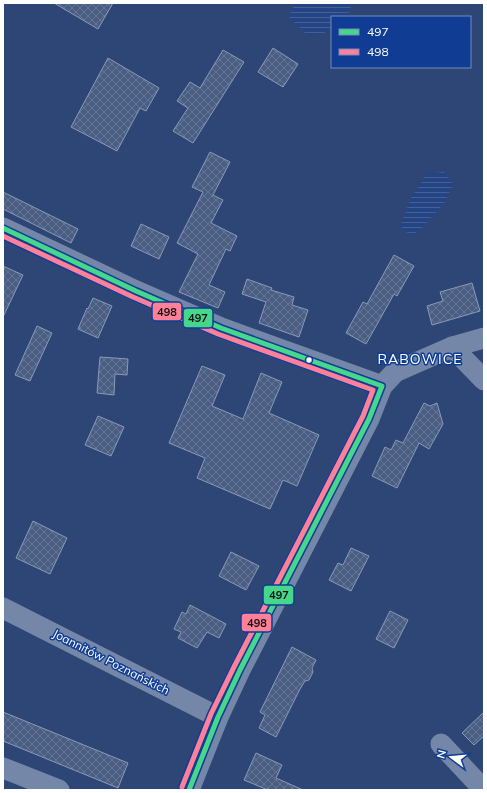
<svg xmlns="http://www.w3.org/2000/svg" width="487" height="793" font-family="Mulish,sans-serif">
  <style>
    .water { fill: url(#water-rules) }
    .building { fill: url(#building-cross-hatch); stroke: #8b9ab6 }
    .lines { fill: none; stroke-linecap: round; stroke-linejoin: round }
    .minor { stroke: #7587a8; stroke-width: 21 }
    .bus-1-casing { stroke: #103d93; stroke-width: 8 }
    .bus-2-casing { stroke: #103d93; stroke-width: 8 }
    .bus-1 { stroke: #46d78d; stroke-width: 5 }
    .bus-2 { stroke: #ff8098; stroke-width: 5 }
    .bus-dot { fill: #fff; stroke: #103d93; stroke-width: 1.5 }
    .labels { text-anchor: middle; stroke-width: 3; stroke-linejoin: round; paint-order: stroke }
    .street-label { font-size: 12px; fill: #fff; stroke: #103d93 }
    .quarter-label { font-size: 14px; letter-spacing: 1px; fill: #fff; stroke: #103d93 }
    .line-badge { stroke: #103d93; stroke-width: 1.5 }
    .pale-badge-label { font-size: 11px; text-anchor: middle; font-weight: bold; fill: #111 }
  </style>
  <defs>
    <pattern id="water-rules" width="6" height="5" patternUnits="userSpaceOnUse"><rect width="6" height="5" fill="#244484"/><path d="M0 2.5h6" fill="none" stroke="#456096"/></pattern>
    <pattern id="building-cross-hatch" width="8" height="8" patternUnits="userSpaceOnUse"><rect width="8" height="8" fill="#4a5d83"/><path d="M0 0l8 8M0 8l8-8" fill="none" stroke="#657596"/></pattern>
  </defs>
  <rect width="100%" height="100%" fill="#2e4675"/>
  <g class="water">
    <path d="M295,3H352C348,18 347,17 332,17V27L324,33L308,36L289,17Z"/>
    <polygon points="444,172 453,184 445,202 422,228 411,236 400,226 411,198 427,174"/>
  </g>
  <g class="building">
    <polygon points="54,3 113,3 98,29"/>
    <polygon points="273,48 298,64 283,87 258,72"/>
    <polygon points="223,50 244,62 193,143 173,131 188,108 177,101 190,82 200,88"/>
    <polygon points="108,58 159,88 146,111 140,108 117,151 71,127"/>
    <polygon points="210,152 230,162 213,195 223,200 211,223 237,236 230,251 226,249 209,285 225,292 218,308 179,292 198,254 177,243 203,192 192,187"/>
    <polygon points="3,192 78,229 71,243 3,209"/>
    <polygon points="141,224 169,237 159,259 131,246"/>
    <polygon points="394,255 414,266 397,296 394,294 366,344 346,333 363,302 367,304"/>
    <polygon points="3,266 23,275 3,317"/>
    <polygon points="247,279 272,288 271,290 294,297 292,305 308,310 299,337 259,323 266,302 242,294"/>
    <polygon points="472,283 480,311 432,325 427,306 443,301 440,292"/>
    <polygon points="93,298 112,306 98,338 78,329 87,308 88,309"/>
    <polygon points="37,326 52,333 30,381 15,375"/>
    <polygon points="100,357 128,359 127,375 115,374 114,395 97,393"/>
    <polygon points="202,366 225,375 212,406 243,419 261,373 282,382 269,413 319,435 297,486 283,480 270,509 197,478 205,458 169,443"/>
    <polygon points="424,403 430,406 437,403 443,424 429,449 419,443 397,488 372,476 385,447 391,450 396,440 403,443"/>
    <polygon points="98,416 124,427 111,456 85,445"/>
    <polygon points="33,521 67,538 50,574 16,558"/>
    <polygon points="351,548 369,556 351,591 329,580 338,563 343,565"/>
    <polygon points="231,552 259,566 246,590 219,576"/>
    <polygon points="190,605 226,624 219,638 207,632 197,648 178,638 181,632 174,629 182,612 186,614"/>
    <polygon points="390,611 408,620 394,648 376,639"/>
    <polygon points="292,647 316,660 312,668 313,672 309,680 305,681 300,689 276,737 259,728 265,715 260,712"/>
    <polygon points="3,712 128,763 118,788 3,741"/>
    <polygon points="484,712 484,736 474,745 462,733"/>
    <polygon points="256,753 282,765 276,778 303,790 268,790 244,780"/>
  </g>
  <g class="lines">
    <g class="minor">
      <polyline points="3,228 136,291 221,328 382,386"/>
      <polyline points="452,347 484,380"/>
      <polyline points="3,608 218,717"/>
      <polyline points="441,744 484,790"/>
      <polyline points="3,768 59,790"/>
      <polyline points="189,790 218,717 240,670 369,419 382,386 395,372 452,347 484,338"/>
    </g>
    <defs>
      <polyline id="bus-1" points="3,228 136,291 221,328 382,386 369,419 240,670 218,717 189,790"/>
      <polyline id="bus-2" points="3,236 133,297 218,334 373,390 363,416 234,667 211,714 182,787"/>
    </defs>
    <use href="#bus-1" class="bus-1-casing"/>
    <use href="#bus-2" class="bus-2-casing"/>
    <use href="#bus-1" class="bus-1"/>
    <use href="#bus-2" class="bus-2"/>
  </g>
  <circle class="bus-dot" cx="309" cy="360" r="3.5"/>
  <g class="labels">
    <g class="street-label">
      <text transform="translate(111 662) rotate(27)" y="4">Joannitów Poznańskich</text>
    </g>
    <g class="quarter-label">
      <text x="420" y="364">RABOWICE</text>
    </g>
  </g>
  <g class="line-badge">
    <rect x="152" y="302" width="30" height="19" rx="4" fill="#ff8098"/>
    <rect x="183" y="308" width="30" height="20" rx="4" fill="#46d78d"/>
    <rect x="263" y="585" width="31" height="20" rx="4" fill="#46d78d"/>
    <rect x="241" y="613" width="31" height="19" rx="4" fill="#ff8098"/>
  </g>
  <g class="pale-badge-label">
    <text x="167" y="316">498</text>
    <text x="198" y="322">497</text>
    <text x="279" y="599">497</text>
    <text x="257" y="627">498</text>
  </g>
  <rect width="487" height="793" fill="none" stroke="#ffffff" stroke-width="8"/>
  <rect x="331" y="16" width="140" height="52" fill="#103d93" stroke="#708bbe"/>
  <rect x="339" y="29" width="20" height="6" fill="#46d78d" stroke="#708bbe"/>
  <text x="367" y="36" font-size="12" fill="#ffffff">497</text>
  <rect x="339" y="49" width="20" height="6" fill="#ff8098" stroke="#708bbe"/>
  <text x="367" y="56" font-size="12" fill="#ffffff">498</text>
  <g transform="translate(451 757) rotate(286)" stroke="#103d93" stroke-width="3" paint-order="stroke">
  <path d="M0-3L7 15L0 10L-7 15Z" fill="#ffffff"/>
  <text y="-6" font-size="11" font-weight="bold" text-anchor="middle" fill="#ffffff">N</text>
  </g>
</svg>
